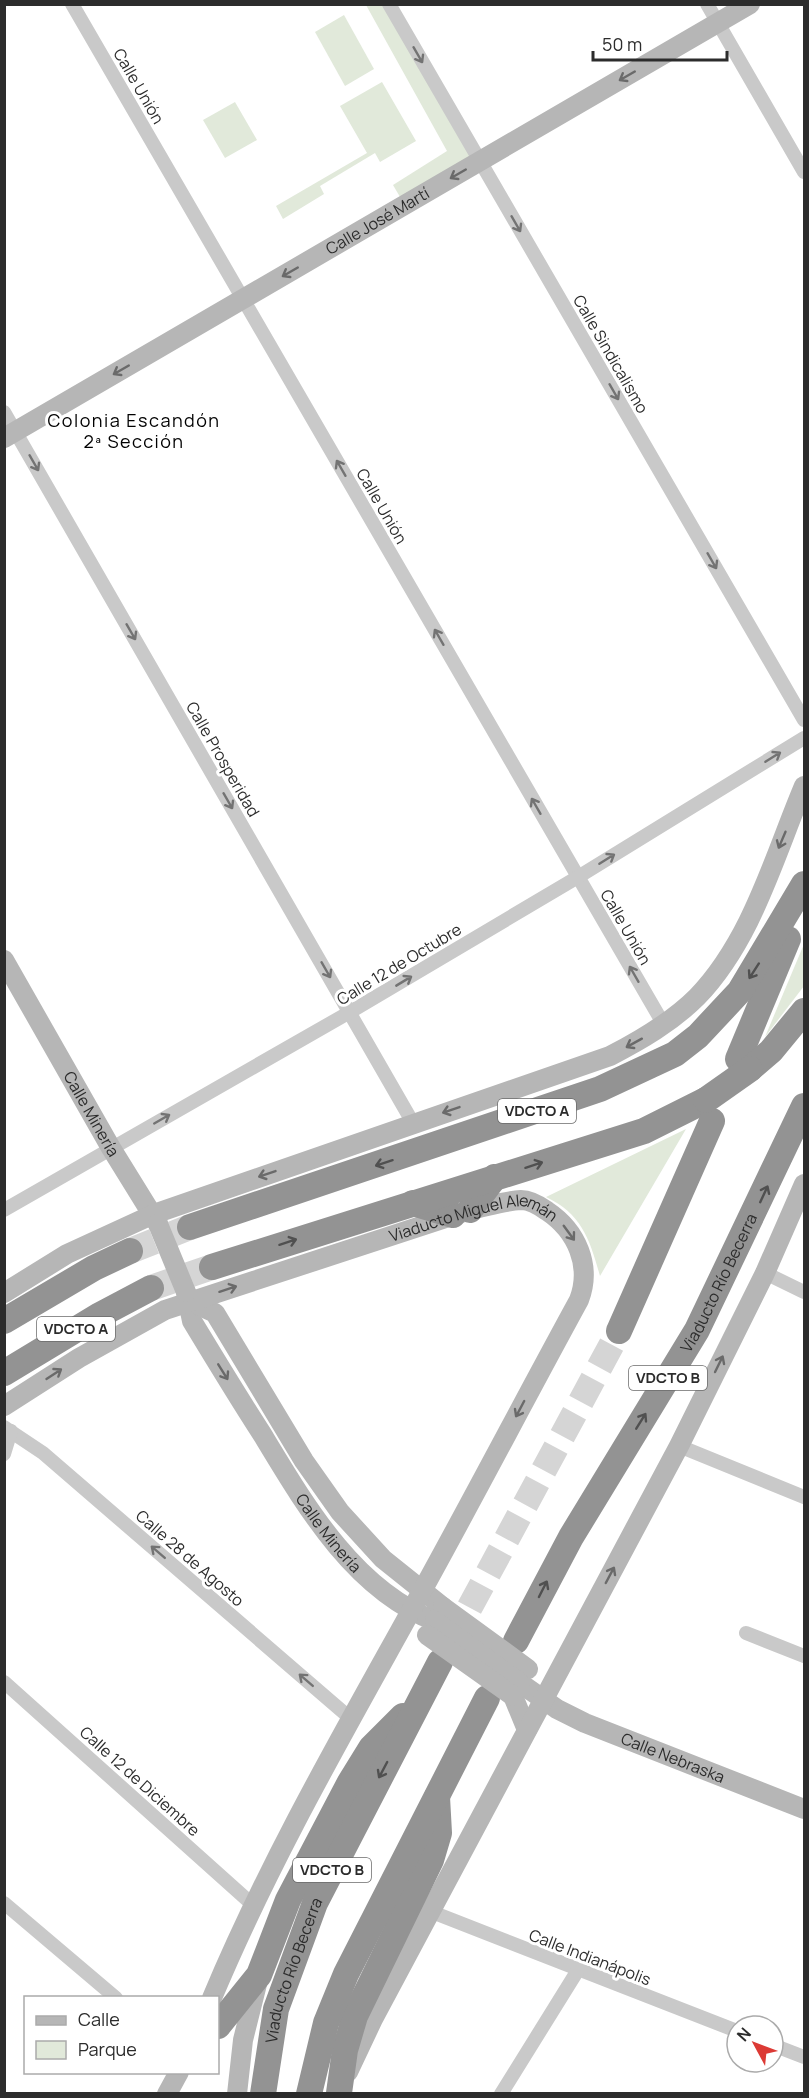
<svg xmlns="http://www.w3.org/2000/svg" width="809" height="2098" font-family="Manrope,sans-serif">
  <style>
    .green { fill: #e1e9da }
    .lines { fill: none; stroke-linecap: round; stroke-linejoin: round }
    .highway-tunnel { stroke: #d5d5d5; stroke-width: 26; stroke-dasharray: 26 13; stroke-linecap: butt }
    .street { stroke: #c9c9c9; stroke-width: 14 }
    .secondary { stroke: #b6b6b6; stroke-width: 20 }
    .highway { stroke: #939393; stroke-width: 26 }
    .secondary-bridge { stroke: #b6b6b6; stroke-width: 20 }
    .highway-bridge { stroke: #939393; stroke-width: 26 }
    .oneway { stroke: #737373 }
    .oneway2 { stroke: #6a6a6a }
    .oneway3 { stroke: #505050 }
    .labels { text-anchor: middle; stroke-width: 6; stroke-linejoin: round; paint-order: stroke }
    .shield { fill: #fff; stroke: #6b6b6b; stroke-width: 1.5 }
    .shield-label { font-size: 15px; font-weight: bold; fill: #2c2c2c }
    .street-label { font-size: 16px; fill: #2c2c2c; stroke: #fff }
    .neighbourhood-label { font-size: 18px; letter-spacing: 1.5px; fill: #000; stroke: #fff }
  </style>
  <rect width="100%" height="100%" fill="#fff"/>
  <g class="green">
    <polygon points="366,5 385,5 475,161 403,202 393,185 447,151"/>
    <polygon points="344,15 374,69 345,86 315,32"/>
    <polygon points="382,82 416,141 380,162 375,153 320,186 324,194 283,219 276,206 367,153 340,106"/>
    <polygon points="235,102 257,140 225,158 203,120"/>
    <polygon points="804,944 804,986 765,1037"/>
    <path d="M686,1129L600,1276C590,1240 582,1214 546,1197Z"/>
  </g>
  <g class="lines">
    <g class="highway-tunnel">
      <polyline points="130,1251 190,1227"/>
      <polyline points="151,1288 212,1267"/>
      <polyline points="451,1642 619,1331"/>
    </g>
    <g class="street">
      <polyline points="72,4 664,1025"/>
      <polyline points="389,4 804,720"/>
      <polyline points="707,4 804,172"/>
      <polyline points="4,412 413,1123"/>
      <polyline points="4,1210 350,1012 578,877 804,738"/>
      <polyline points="765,1273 804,1292"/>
      <polyline points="4,1427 43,1453 350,1718"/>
      <polyline points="679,1446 804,1497"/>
      <polyline points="4,1454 11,1431"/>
      <polyline points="746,1633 804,1656"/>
      <polyline points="4,1682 253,1905"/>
      <polyline points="4,1903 116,1998"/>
      <polyline points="432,1912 737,2031"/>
      <polyline points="773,2045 804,2057"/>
      <polyline points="501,2094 578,1970"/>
    </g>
    <g class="secondary">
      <path id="s1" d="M4,438L750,4"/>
      <path id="s2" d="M4,960L111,1148L158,1224"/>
      <path id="s3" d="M186,1292L192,1321C215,1359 238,1397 262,1434C305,1505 354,1590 435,1621"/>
      <path d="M4,1293L67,1254L154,1214L610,1056C641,1040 672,1022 697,997C752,940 774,857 804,786"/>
      <polyline points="189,1301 215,1313 304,1461 340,1512 383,1559 443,1607"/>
      <path id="s4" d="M4,1406L79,1358L165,1310L470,1210C486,1207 504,1201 521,1200C529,1200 540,1206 547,1211C577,1231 592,1266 579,1300C526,1397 475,1495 422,1591C348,1725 271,1857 212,1998"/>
      <path id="s5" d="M520,1683L557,1709L585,1723L804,1809"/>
      <polyline points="513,1696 527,1730"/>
      <polyline points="348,2072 373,2019 679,1446 765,1273 804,1184"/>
      <polyline points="167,2094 179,2072"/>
      <polyline points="237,2094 243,2040 258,1980"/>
    </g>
    <g class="highway">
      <polyline points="738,1059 788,939"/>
      <polyline points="750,1069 771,1051 804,1011"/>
      <polyline points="413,1203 453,1215"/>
      <polyline points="470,1210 495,1177"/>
      <polyline points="190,1227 600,1089 675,1054 698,1036 740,991 804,884"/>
      <polyline points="212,1267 644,1131 706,1100"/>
      <polyline points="4,1321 94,1268 130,1251"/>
      <polyline points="619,1331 712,1121"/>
      <polyline points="4,1373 100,1315 151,1288"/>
      <path id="s6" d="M516,1641L571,1537L697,1330L804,1106"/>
      <polyline points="218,2026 259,1975 288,1900 350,1782 371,1748 403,1716"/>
      <polyline points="339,2093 345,2050 355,2016 431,1860 439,1833 437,1797"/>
      <path id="s7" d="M263,2094L276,2009L315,1903L440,1662"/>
      <polyline points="309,2094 326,2023 346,1974 487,1698"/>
    </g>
    <g class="secondary-bridge">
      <polyline points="158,1224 186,1292"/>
      <polyline points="443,1607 528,1669"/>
      <polyline points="435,1621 520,1683"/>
      <polyline points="427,1635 513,1696"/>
    </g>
    <polyline class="highway-bridge" points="706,1100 750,1069"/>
  </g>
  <defs><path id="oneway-shaft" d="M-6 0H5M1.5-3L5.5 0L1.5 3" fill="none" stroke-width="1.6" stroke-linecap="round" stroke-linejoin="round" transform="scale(1.5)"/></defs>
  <g class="oneway">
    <use href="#oneway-shaft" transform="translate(418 55) rotate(60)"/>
    <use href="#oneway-shaft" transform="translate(516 224) rotate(60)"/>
    <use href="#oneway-shaft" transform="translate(614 392) rotate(60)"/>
    <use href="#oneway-shaft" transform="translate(34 463) rotate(60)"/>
    <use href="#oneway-shaft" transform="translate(341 468) rotate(-120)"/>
    <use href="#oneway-shaft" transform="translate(712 561) rotate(60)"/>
    <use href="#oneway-shaft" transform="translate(131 632) rotate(60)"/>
    <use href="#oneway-shaft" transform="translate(439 637) rotate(-120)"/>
    <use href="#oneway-shaft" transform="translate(773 757) rotate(-32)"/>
    <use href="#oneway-shaft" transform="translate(228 801) rotate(60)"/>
    <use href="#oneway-shaft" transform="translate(536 806) rotate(-120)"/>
    <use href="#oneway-shaft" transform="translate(607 859) rotate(-32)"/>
    <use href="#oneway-shaft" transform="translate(326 970) rotate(60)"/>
    <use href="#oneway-shaft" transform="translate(634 974) rotate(-120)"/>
    <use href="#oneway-shaft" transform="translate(404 981) rotate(-31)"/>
    <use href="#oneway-shaft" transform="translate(162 1119) rotate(-30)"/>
    <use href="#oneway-shaft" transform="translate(158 1552) rotate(-139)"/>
    <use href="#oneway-shaft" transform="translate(306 1680) rotate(-139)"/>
  </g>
  <g class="oneway2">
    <use href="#oneway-shaft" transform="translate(627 76) rotate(150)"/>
    <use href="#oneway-shaft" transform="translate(458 174) rotate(150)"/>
    <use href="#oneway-shaft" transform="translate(290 272) rotate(150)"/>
    <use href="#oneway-shaft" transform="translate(121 370) rotate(150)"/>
    <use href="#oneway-shaft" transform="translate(782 840) rotate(113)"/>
    <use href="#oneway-shaft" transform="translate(634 1043) rotate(151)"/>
    <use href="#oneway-shaft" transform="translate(451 1110) rotate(161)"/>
    <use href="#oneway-shaft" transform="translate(267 1174) rotate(161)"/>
    <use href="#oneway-shaft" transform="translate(569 1233) rotate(54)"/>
    <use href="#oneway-shaft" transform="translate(228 1289) rotate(-18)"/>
    <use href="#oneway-shaft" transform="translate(719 1364) rotate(-64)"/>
    <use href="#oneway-shaft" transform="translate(223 1372) rotate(58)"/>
    <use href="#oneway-shaft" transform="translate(54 1374) rotate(-33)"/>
    <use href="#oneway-shaft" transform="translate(520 1409) rotate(118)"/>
    <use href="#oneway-shaft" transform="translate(610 1575) rotate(-62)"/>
  </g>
  <g class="oneway3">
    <use href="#oneway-shaft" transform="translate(754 971) rotate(123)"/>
    <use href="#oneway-shaft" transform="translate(384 1163) rotate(162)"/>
    <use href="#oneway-shaft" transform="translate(534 1165) rotate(-18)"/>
    <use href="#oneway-shaft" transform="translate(764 1194) rotate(-65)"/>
    <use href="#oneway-shaft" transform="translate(288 1242) rotate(-18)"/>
    <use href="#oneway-shaft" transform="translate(641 1421) rotate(-58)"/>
    <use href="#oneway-shaft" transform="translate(543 1589) rotate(-63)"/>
    <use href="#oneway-shaft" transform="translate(383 1770) rotate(118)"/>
  </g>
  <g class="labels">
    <g class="shield">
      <rect x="498" y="1099" width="78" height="24" rx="4.5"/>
      <rect x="37" y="1317" width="78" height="24" rx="4.5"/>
      <rect x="629" y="1366" width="78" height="24" rx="4.5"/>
      <rect x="293" y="1858" width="78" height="24" rx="4.5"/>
    </g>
    <g class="shield-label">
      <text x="537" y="1116">VDCTO A</text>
      <text x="76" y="1334">VDCTO A</text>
      <text x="668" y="1383">VDCTO B</text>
      <text x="332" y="1875">VDCTO B</text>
    </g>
    <g class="street-label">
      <text transform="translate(139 86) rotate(60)" y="6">Calle Unión</text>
      <text dy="6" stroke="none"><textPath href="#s1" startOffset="432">Calle José Martí</textPath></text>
      <text transform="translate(611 354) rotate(60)" y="6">Calle Sindicalismo</text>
      <text transform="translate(382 506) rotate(60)" y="6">Calle Unión</text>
      <text transform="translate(223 759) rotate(60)" y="6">Calle Prosperidad</text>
      <text transform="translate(626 927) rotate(60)" y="6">Calle Unión</text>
      <text transform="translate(399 964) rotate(-31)" y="6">Calle 12 de Octubre</text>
      <text dy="6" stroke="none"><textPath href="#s2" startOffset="177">Calle Minería</textPath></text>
      <text dy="6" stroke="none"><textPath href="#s4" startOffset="512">Viaducto Miguel Alemán</textPath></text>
      <text dy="6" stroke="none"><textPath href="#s6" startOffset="412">Viaducto Río Becerra</textPath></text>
      <text dy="6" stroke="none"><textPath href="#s3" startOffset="282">Calle Minería</textPath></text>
      <text transform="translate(190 1558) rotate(41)" y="6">Calle 28 de Agosto</text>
      <text dy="6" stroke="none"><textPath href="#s5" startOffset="171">Calle Nebraska</textPath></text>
      <text transform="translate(140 1781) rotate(42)" y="6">Calle 12 de Diciembre</text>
      <text transform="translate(590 1957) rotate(21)" y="6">Calle Indianápolis</text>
      <text dy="6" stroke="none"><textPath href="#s7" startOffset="128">Viaducto Río Becerra</textPath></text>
    </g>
    <g class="neighbourhood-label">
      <text x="134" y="427">Colonia Escandón<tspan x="134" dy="21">2ª Sección</tspan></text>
    </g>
  </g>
  <rect width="809" height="2098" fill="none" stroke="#2c2c2c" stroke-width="12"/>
  <rect x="24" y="1996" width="195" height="78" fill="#ffffff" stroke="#ababab" stroke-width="1.5"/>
  <rect x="36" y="2016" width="30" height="9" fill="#b6b6b6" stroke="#ababab" stroke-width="1.5"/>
  <text x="78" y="2026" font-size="18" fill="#2c2c2c">Calle</text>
  <rect x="36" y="2041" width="30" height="18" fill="#e1e9da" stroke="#ababab" stroke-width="1.5"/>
  <text x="78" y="2056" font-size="18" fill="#2c2c2c">Parque</text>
  <g transform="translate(755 2044) rotate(311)"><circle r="28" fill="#ffffff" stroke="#ababab" stroke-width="1.5"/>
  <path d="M0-4.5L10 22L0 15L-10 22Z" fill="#dc3a35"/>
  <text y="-9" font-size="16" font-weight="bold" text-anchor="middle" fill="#2c2c2c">N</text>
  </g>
  <path d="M593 51v9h134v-9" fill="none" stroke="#2c2c2c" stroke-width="3"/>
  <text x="602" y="51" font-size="18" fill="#2c2c2c" stroke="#ffffff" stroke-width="4.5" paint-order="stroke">50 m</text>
</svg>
